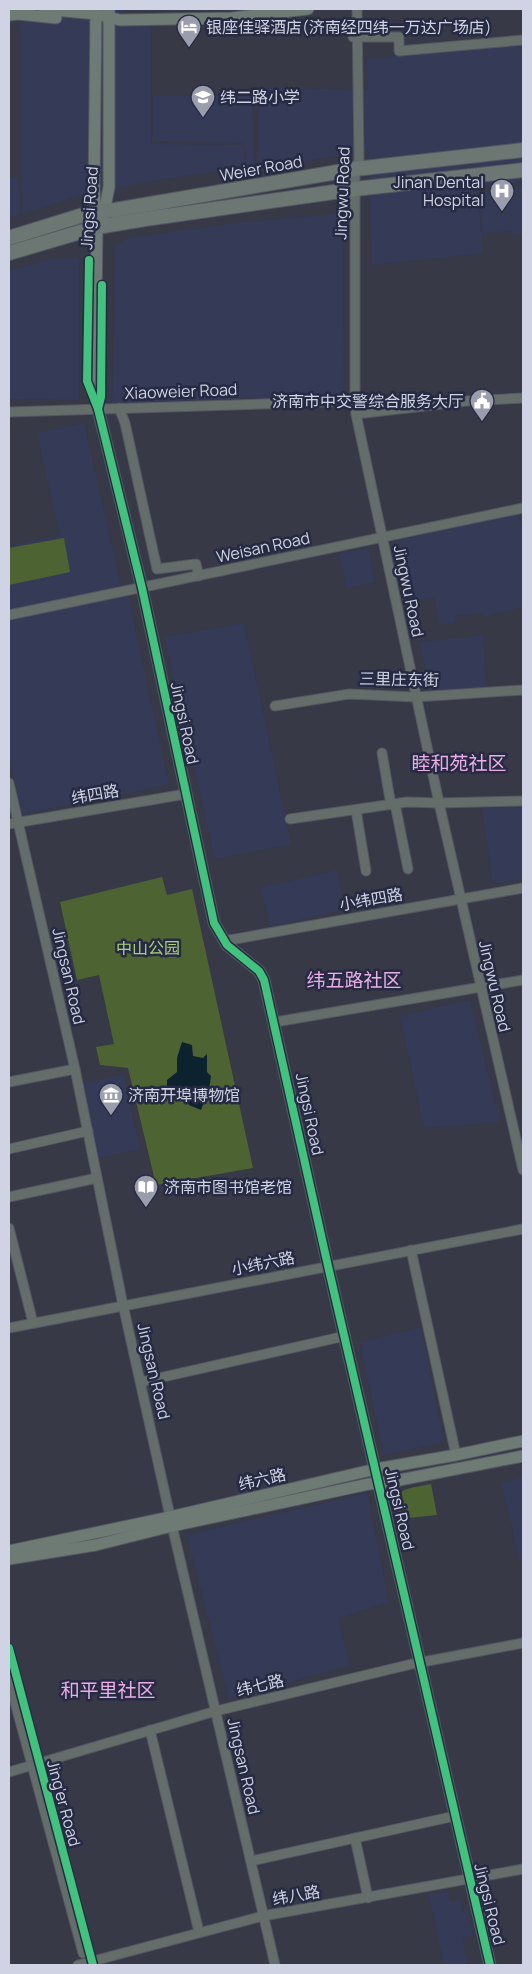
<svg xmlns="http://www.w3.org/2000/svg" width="532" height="1974" font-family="Manrope,'Noto Sans SC',sans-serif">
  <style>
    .built { fill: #353a57 }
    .green { fill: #4e6332 }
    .water { fill: #0c222f }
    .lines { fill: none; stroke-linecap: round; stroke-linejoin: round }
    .minor-casing { stroke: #545661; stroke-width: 11 }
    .major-casing { stroke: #545661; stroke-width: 13 }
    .highway-casing { stroke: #545661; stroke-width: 16 }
    .minor { stroke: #656d6a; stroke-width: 9 }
    .major { stroke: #6e7a74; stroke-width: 11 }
    .highway { stroke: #6c7672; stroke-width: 14 }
    .cycleway-casing { stroke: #262a43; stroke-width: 11 }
    .cycleway { stroke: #40c37c; stroke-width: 8 }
    .labels { text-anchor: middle; stroke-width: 5; stroke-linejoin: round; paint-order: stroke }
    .poi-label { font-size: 16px; fill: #cfd3e3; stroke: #262a43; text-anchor: start }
    .street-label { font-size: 16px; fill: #cfd3e3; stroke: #262a43 }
    .park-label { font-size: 16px; fill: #abd275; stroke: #262a43 }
    .quarter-label { font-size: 19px; fill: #ebaee5; stroke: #262a43 }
  </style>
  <rect width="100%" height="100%" fill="#373947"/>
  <g class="built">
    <polygon points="20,9 124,9 124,13 151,13 151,144 244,145 245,168 191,175 91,192 22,214"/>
    <polygon points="523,42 523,181 476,188 484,253 372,265 368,150 258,170 259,87 368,90 366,59 393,57 400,53"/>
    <polygon points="153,96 252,96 255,168 247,171 244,143 153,141"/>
    <polygon points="9,177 18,177 20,214 9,218"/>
    <polygon points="523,186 523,234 511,235 510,231 483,233 478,193"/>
    <polygon points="336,214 343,220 344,396 259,397 112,404 115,247 127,238 243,222"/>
    <polygon points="79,257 79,400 9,399 9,271 53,258"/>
    <polygon points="84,423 121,586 9,609 9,546 60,536 37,433"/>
    <polygon points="518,514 523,532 523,607 485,617 483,613 455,616 455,622 440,625 434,598 411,600 398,540"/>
    <polygon points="368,548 375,582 347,588 339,554"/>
    <polygon points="128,595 169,785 22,814 9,755 9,620"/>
    <polygon points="244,623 291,844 215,859 164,637"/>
    <polygon points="483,635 486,689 430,691 420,642"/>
    <polygon points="523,807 523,879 493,884 482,808"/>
    <polygon points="336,870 345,909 270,927 261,888"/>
    <polygon points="470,1000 500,1122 424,1128 400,1016"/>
    <polygon points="123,1074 140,1149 99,1158 83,1084"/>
    <polygon points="421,1327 444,1442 384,1455 360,1342"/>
    <polygon points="523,1477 523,1573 501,1483"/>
    <polygon points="367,1493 389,1602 338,1618 350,1665 229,1699 187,1535"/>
    <polygon points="448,1891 451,1902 461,1900 463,1913 468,1912 474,1935 462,1938 468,1965 444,1965 429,1895"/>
  </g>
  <g class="green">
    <polygon points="64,538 70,572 9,585 9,548"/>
    <polygon points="162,877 167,895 192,889 253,1168 156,1185 128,1068 100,1065 96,1047 114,1044 99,975 77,980 60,902"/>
    <path d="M431,1484L437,1515L399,1519C393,1486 403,1490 431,1484Z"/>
  </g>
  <polygon class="water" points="182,1042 192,1045 193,1056 203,1058 207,1054 207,1072 211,1076 209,1090 204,1093 204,1102 201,1110 189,1105 184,1091 177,1091 167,1088 167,1080 177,1072 177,1058"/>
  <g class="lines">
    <defs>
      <g id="minor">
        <polyline points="357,9 359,161 355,169 355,401 356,414 439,803 523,1170"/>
        <polyline points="353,37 399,37 399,51 523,40"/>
        <polyline points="119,408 125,423 157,569 196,564 199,576"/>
        <polyline points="9,412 355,401"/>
        <polyline points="356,414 467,401 523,398"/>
        <polyline points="9,615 523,508"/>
        <polyline points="275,706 349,694 416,697 523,690"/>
        <polyline points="382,753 391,805"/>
        <polyline points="9,783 75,1069 123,1305 174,1534 275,1965"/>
        <polyline points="395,804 408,869"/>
        <polyline points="356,810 366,871"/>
        <polyline points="290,819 407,802 439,803 523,801"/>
        <polyline points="9,824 186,794"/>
        <polyline points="224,941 523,888"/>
        <polyline points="275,1022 523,980"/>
        <polyline points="9,1082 75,1069"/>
        <polyline points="9,1149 88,1131"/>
        <polyline points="9,1197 97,1178"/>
        <polyline points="9,1228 33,1323"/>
        <polyline points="411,1250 456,1455"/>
        <polyline points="9,1328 523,1229"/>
        <polyline points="141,1382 345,1336"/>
        <polyline points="9,1648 93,1965"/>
        <polyline points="9,1680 83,1953"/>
        <polyline points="150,1730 199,1932"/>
        <polyline points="9,1772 216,1711 412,1664 523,1643"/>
        <polyline points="355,1838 368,1898"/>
        <polyline points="251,1861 455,1816"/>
        <polyline points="78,1965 263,1916 523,1869"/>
      </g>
      <g id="major">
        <polyline points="44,9 96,14 120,20 232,18 308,9"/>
        <polyline points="96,9 94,189 97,227 95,393 98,409 142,588 214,923 227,945 259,971 264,980 328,1266 490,1965"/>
        <polyline points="9,15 18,14 56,18"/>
        <polyline points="103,218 109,187 109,9"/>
        <polyline points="9,1551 170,1517 376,1469 456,1455 523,1441"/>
        <polyline points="9,1559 96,1545 172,1526 369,1484 389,1482 523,1456"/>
      </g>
      <g id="highway">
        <polyline points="9,238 96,211 115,210 355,169 523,150"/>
        <polyline points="9,253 97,227 145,219 355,189 523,170"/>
      </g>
    </defs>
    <use href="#minor" class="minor-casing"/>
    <use href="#major" class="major-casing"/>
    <use href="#highway" class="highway-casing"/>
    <use href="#minor" class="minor"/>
    <use href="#major" class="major"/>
    <use href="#highway" class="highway"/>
    <defs>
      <g id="cycleway">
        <polyline points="89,260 87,381 98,409"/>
        <polyline points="102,285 101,397 98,409 142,588 214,923 227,945 259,971 264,980 328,1266 490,1965"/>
        <polyline points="9,1648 93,1965"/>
      </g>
    </defs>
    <use href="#cycleway" class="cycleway-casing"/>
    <use href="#cycleway" class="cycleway"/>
  </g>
  <defs>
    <symbol id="hotel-pin" viewBox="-11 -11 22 30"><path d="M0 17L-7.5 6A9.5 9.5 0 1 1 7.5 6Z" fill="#9a9dac" stroke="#262a43"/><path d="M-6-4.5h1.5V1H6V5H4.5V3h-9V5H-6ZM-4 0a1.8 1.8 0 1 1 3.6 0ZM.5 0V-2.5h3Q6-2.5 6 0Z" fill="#fff"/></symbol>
    <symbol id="school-pin" viewBox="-11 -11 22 30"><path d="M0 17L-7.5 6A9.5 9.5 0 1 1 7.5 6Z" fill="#9a9dac" stroke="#262a43"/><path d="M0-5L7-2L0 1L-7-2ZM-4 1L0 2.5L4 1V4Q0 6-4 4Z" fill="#fff"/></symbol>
    <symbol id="hospital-pin" viewBox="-11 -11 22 30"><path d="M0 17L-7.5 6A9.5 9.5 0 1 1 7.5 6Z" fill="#9a9dac" stroke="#262a43"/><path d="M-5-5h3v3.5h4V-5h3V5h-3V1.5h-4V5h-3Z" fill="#fff"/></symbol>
    <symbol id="civic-pin" viewBox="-11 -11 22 30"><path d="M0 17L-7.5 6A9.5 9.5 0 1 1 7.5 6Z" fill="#9a9dac" stroke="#262a43"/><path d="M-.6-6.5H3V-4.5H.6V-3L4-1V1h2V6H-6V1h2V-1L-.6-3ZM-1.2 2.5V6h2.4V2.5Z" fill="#fff"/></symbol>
    <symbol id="museum-pin" viewBox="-11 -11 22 30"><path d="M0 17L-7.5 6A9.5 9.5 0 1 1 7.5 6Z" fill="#9a9dac" stroke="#262a43"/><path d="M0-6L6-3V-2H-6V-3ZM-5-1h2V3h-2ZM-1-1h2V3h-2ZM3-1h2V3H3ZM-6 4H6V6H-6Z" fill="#fff"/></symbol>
    <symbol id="library-pin" viewBox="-11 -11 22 30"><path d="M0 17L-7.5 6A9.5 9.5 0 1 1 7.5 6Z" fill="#9a9dac" stroke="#262a43"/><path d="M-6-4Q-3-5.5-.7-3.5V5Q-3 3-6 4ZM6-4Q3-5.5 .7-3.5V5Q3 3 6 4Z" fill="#fff"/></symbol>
  </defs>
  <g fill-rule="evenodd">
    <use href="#hotel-pin" x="175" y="13" width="28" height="38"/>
    <use href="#school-pin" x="189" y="83" width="28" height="38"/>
    <use href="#hospital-pin" x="488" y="177" width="28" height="38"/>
    <use href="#civic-pin" x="468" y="387" width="28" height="38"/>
    <use href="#museum-pin" x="97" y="1081" width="28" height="38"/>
    <use href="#library-pin" x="132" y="1173" width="28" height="38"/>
  </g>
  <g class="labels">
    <g class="poi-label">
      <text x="206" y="33">银座佳驿酒店(济南经四纬一万达广场店)</text>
      <text x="220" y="103">纬二路小学</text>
      <text x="484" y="188" text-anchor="end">Jinan Dental<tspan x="484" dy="18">Hospital</tspan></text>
      <text x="464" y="407" text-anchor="end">济南市中交警综合服务大厅</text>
      <text x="128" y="1101">济南开埠博物馆</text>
      <text x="164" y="1193">济南市图书馆老馆</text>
    </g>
    <g class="street-label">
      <text transform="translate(261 168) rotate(-10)" y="6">Weier Road</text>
      <text transform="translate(342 193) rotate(-88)" y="6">Jingwu Road</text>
      <text transform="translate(89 208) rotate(-86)" y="6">Jingsi Road</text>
      <text transform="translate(181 391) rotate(-2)" y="6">Xiaoweier Road</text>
      <text transform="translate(263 547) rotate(-12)" y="6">Weisan Road</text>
      <text transform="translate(409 591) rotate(78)" y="6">Jingwu Road</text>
      <text transform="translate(399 679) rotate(1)" y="6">三里庄东街</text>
      <text transform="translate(185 723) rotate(78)" y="6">Jingsi Road</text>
      <text transform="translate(95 794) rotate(-10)" y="6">纬四路</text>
      <text transform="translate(371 899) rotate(-10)" y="6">小纬四路</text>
      <text transform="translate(69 976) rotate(77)" y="6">Jingsan Road</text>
      <text transform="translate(495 986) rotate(77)" y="6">Jingwu Road</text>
      <text transform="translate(310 1114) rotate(78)" y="6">Jingsi Road</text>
      <text transform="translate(263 1263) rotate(-11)" y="6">小纬六路</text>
      <text transform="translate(154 1371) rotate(77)" y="6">Jingsan Road</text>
      <text transform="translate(262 1479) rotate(-13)" y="6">纬六路</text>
      <text transform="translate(400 1509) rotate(77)" y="6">Jingsi Road</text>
      <text transform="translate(260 1685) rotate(-13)" y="6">纬七路</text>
      <text transform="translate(244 1766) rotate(77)" y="6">Jingsan Road</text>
      <text transform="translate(64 1803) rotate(75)" y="6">Jing'er Road</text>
      <text transform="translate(296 1895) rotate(-10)" y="6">纬八路</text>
      <text transform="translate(490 1904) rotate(76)" y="6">Jingsi Road</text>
    </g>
    <g class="park-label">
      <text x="148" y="954">中山公园</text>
    </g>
    <g class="quarter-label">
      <text x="459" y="770">睦和苑社区</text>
      <text x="354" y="987">纬五路社区</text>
      <text x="108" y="1697">和平里社区</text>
    </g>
  </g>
  <rect width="532" height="1974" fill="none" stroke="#cfd3e3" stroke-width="20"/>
</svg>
